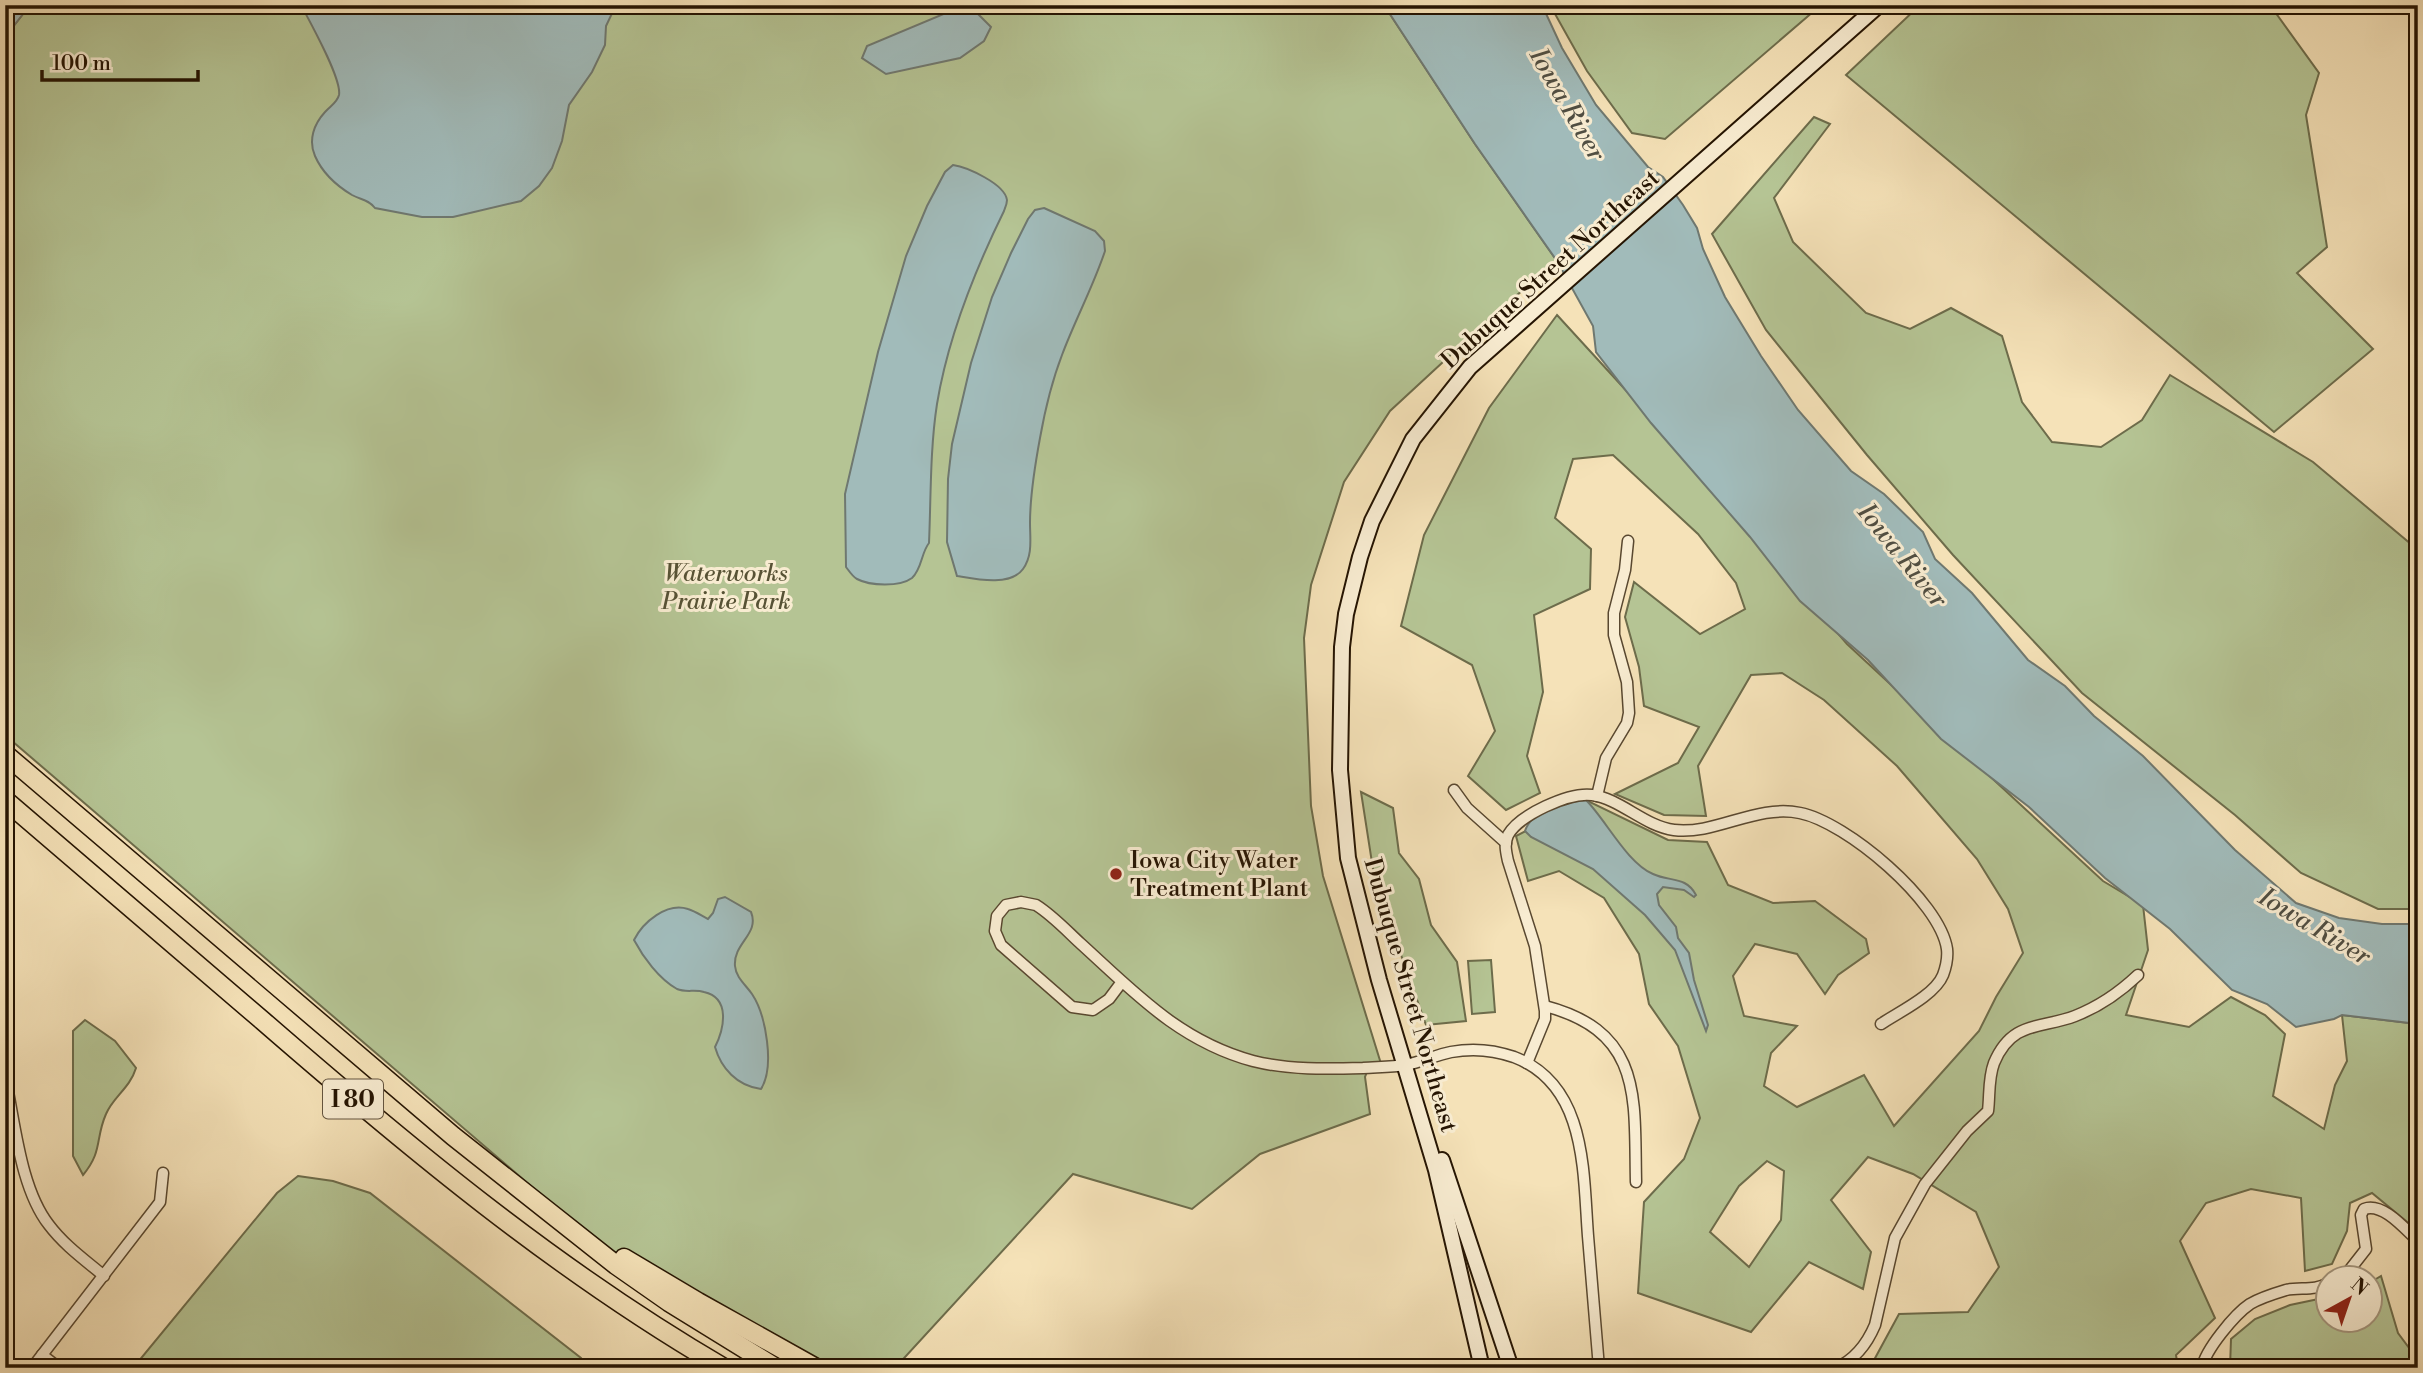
<svg xmlns="http://www.w3.org/2000/svg" width="2423" height="1373" font-family="'Libre Bodoni',serif">
  <style>
    .green { fill: #b5c494; stroke: #6d6c4b; stroke-width: 2; fill-rule: evenodd }
    .water { fill: #a1bbba; stroke: #6f7870; stroke-width: 2 }
    .lines { fill: none; stroke-linecap: round; stroke-linejoin: round }
    .street-casing { stroke: #594830; stroke-width: 13 }
    .secondary-casing { stroke: #251402; stroke-width: 18 }
    .highway-casing { stroke: #251402; stroke-width: 21 }
    .street { stroke: #f8ecd1; stroke-width: 10 }
    .secondary { stroke: #f8ecd1; stroke-width: 14 }
    .highway { stroke: #f5e2b8; stroke-width: 18 }
    .poi-dot { fill: #8f2418; stroke: #f8ecd1; stroke-width: 2.5 }
    .labels { text-anchor: middle; stroke-width: 6; stroke-linejoin: round; paint-order: stroke }
    .shield { fill: #f8ecd1; stroke: #645540; stroke-width: 2 }
    .shield-label { font-size: 23px; font-weight: bold; fill: #251402 }
    .street-label { font-size: 24px; fill: #251402; stroke: #f8ecd1 }
    .park-label { font-size: 24px; font-style: italic; fill: #575235; stroke: #f8ecd1 }
    .poi-label { font-size: 24px; fill: #251402; stroke: #f8ecd1; text-anchor: start }
    .water-label { font-size: 26px; font-style: italic; fill: #504e42; stroke: #f8ecd1 }
  </style>
  <rect width="100%" height="100%" fill="#f5e2b8"/>
  <filter id="stains"><feTurbulence type="fractalNoise" baseFrequency=".00286" numOctaves="4"/><feColorMatrix values="0 0 0 0 .2 0 0 0 0 .09 0 0 0 0 .02 0 0 0 .5 -.17"/></filter>
  <radialGradient id="worn" r=".72"><stop offset=".6" stop-color="#630" stop-opacity="0"/><stop offset="1" stop-color="#630" stop-opacity=".3"/></radialGradient>
  <g class="green">
    <polygon points="30,5 1384,5 1475,144 1557,261 1496,313 1390,411 1344,482 1311,585 1304,638 1311,806 1323,876 1382,1067 1369,1067 1365,1077 1370,1114 1260,1154 1192,1209 1073,1174 895,1368 837,1368 797,1358 594,1240 5,735 5,37"/>
    <polygon points="1550,5 1821,5 1665,139 1632,133 1587,71"/>
    <polygon points="1920,5 2270,5 2319,73 2306,115 2327,247 2297,273 2373,349 2274,432 1846,75"/>
    <polygon points="1814,117 1830,124 1774,198 1793,242 1866,313 1910,329 1951,308 2002,336 2022,402 2052,442 2101,447 2142,420 2170,375 2313,462 2418,550 2418,909 2378,909 2301,873 2235,815 2082,693 1953,555 1867,455 1766,330 1712,234"/>
    <path d="M1557,315L1686,456L1847,644L2103,881L2143,905L2148,950L2126,1015L2189,1027L2231,997L2265,1015L2285,1034L2273,1096L2324,1129L2335,1085L2347,1061L2342,1015L2418,1024V1231L2372,1193L2350,1203L2347,1231L2332,1264L2305,1271L2301,1198L2251,1189L2206,1203L2180,1241L2215,1318L2176,1355L2178,1368H1865L1874,1360L1899,1314L1968,1312L1999,1267L1976,1212L1913,1174L1868,1157L1831,1200L1871,1252L1863,1289L1809,1262L1751,1332L1638,1293L1644,1202L1684,1159L1700,1118L1678,1046L1649,1004L1639,954L1604,898L1559,871L1528,881L1516,836L1586,800L1668,840L1707,842L1728,885L1773,903L1815,901L1866,939L1869,953L1838,975L1825,994L1797,954L1755,944L1733,976L1744,1016L1797,1026L1771,1053L1764,1086L1797,1107L1864,1075L1894,1126L1979,1031L1996,997L2023,953L2008,909L1977,859L1897,766L1824,700L1782,673L1751,675L1698,766L1706,816L1664,815L1615,794L1678,763L1699,727L1644,706L1639,667L1625,617L1634,582L1700,634L1745,609L1736,583L1698,534L1613,455L1573,459L1555,518L1591,549L1590,589L1534,615L1543,692L1527,756L1540,793L1506,810L1468,776L1495,731L1472,665L1401,626L1424,535L1489,408ZM1767,1161L1784,1171L1781,1220L1749,1267L1710,1232L1739,1186Z"/>
    <polygon points="1361,792 1393,808 1399,853 1419,879 1431,925 1457,962 1466,1021 1426,1025 1375,882"/>
    <polygon points="1491,960 1495,1012 1472,1014 1468,961"/>
    <path d="M85,1020L115,1041L136,1068C130,1088 113,1097 106,1114C95,1139 103,1151 83,1175L73,1156V1031Z"/>
    <polygon points="298,1176 333,1181 370,1193 581,1358 588,1368 133,1368 277,1193"/>
    <polygon points="2381,1276 2398,1333 2418,1360 2418,1368 2230,1368 2231,1339 2255,1319 2290,1305 2328,1297 2328,1320 2370,1320 2371,1282"/>
  </g>
  <g class="water">
    <polygon points="5,5 30,5 5,37"/>
    <path d="M301,5H616L606,26L605,45L592,72L569,105L562,141L552,168L539,186L521,201L453,217H422L375,208C368,199 361,200 352,195C337,186 322,172 315,156C308,140 314,124 325,112C330,106 337,103 339,95C342,79 310,22 301,5Z"/>
    <polygon points="1384,5 1542,5 1562,48 1596,105 1648,167 1663,177 1683,205 1697,228 1703,249 1725,297 1761,356 1798,410 1851,471 1884,494 1923,532 1935,559 1972,593 2028,660 2065,686 2094,716 2143,756 2235,850 2296,903 2339,918 2382,924 2418,924 2418,1024 2342,1015 2334,1019 2296,1027 2267,1004 2232,990 2170,929 2105,878 2029,807 1941,739 1868,660 1800,601 1750,537 1651,423 1596,352 1593,326 1557,261 1475,144"/>
    <polygon points="953,10 978,14 991,27 984,41 960,58 886,74 862,58 867,46"/>
    <path d="M953,165C967,167 1005,184 1007,200C1007,204 1005,208 1004,211C974,272 948,337 937,404C930,449 931,497 929,543C921,553 922,569 912,578C900,587 870,586 857,579C853,577 849,571 846,567L845,494L878,352L906,256L927,206L945,172Z"/>
    <path d="M1044,208L1095,231L1104,241L1105,251C1093,287 1075,320 1062,355C1052,381 1045,410 1040,438C1035,465 1030,495 1030,523C1030,539 1033,555 1023,569C1010,587 975,579 957,576L947,542L948,479L952,444L971,363L992,297L1011,253L1028,219L1035,210Z"/>
    <path d="M1586,800C1606,820 1627,863 1653,874C1670,882 1686,876 1696,895L1694,897L1684,890L1663,887L1657,894L1659,905L1676,927L1678,938L1689,953L1694,980L1708,1025L1706,1031L1675,950L1645,915L1593,869L1531,837L1525,831C1532,809 1566,802 1586,800Z"/>
    <path d="M725,897L751,912C760,934 733,943 735,966C736,978 746,985 752,994C766,1015 775,1067 761,1089C737,1086 721,1068 715,1047C724,1029 731,998 704,992C695,989 686,993 677,989C659,979 643,957 634,940C643,922 667,902 688,909C695,911 702,916 708,919L713,913L718,899Z"/>
  </g>
  <g class="lines">
    <defs>
      <g id="street">
        <polyline points="1454,790 1467,808 1506,843"/>
        <polyline points="1597,796 1606,758 1627,723 1629,713 1627,682 1614,635 1614,613 1625,570 1628,541"/>
        <path d="M1121,983L1109,999L1093,1010L1072,1007L1001,945L995,931L997,916L1006,905L1021,902L1036,905C1052,915 1066,930 1080,943C1134,992 1179,1041 1253,1061C1289,1070 1326,1069 1363,1068C1377,1067 1392,1067 1405,1065C1421,1062 1436,1055 1451,1052C1472,1048 1494,1050 1514,1057C1587,1085 1583,1171 1588,1236C1592,1280 1595,1324 1599,1368"/>
        <path d="M1545,1006C1644,1032 1634,1099 1636,1182"/>
        <path d="M1527,1063L1545,1019V1011L1535,946L1508,861C1506,852 1504,844 1508,835C1519,815 1569,792 1592,795C1621,799 1644,826 1674,830C1716,835 1756,804 1800,813C1846,822 1940,901 1947,949C1948,958 1946,967 1943,975C1935,995 1899,1012 1881,1024"/>
        <path d="M5,1077C15,1122 20,1188 49,1225C64,1245 85,1260 104,1276"/>
        <path d="M2336,1278L2348,1272L2366,1249L2361,1215L2364,1209C2383,1202 2405,1229 2418,1241"/>
        <polyline points="42,1355 59,1368"/>
        <polyline points="32,1368 160,1202 163,1173"/>
        <path d="M1836,1368C1856,1359 1867,1344 1875,1325L1895,1238L1925,1184L1967,1131L1988,1111C1990,1095 1988,1079 1994,1063C2012,1020 2041,1029 2075,1016C2098,1007 2120,992 2138,975"/>
        <path d="M2202,1368C2205,1350 2235,1314 2250,1304C2260,1298 2276,1293 2286,1290C2301,1287 2315,1291 2328,1283"/>
      </g>
      <g id="secondary">
        <polyline points="1442,1160 1511,1368"/>
        <polyline points="1482,1368 1436,1170 1379,980 1348,858 1340,770 1342,647 1346,614 1360,557 1372,521 1413,439 1470,367 1879,5"/>
      </g>
      <g id="highway">
        <polyline points="5,754 453,1136 616,1265 669,1302 776,1368"/>
        <path d="M5,800C91,874 177,947 263,1021C408,1147 557,1271 724,1368"/>
        <polyline points="624,1258 698,1302 816,1368"/>
      </g>
    </defs>
    <use href="#street" class="street-casing"/>
    <use href="#secondary" class="secondary-casing"/>
    <use href="#highway" class="highway-casing"/>
    <use href="#street" class="street"/>
    <use href="#secondary" class="secondary"/>
    <use href="#highway" class="highway"/>
  </g>
  <circle class="poi-dot" cx="1116" cy="874" r="7"/>
  <g class="labels">
    <rect class="shield" x="323" y="1079.5" width="60" height="39" rx="5"/>
    <g class="shield-label">
      <text x="353" y="1107">I 80</text>
    </g>
    <g class="street-label">
      <text transform="translate(1550 269) rotate(-42)" y="8">Dubuque Street Northeast</text>
      <text transform="translate(1411 995) rotate(74)" y="8">Dubuque Street Northeast</text>
    </g>
    <g class="park-label">
      <text x="726" y="581">Waterworks<tspan x="726" dy="28">Prairie Park</tspan></text>
    </g>
    <g class="poi-label">
      <text x="1130" y="868">Iowa City Water<tspan x="1130" dy="28">Treatment Plant</tspan></text>
    </g>
    <g class="water-label">
      <text transform="translate(1568 104) rotate(60)" y="9">Iowa River</text>
      <text transform="translate(1903 555) rotate(51)" y="9">Iowa River</text>
      <text transform="translate(2315 926) rotate(31)" y="9">Iowa River</text>
    </g>
  </g>
  <rect width="2423" height="1373" fill="none" stroke="#f5e2b8" stroke-width="28"/>
  <rect x="7" y="7" width="2409" height="1359" fill="none" stroke="#251402" stroke-width="3.5"/>
  <rect x="14" y="14" width="2395" height="1345" fill="none" stroke="#251402" stroke-width="2"/>
  <g transform="translate(2349 1299) rotate(40)"><circle r="33" fill="#f8ecd1" stroke="#a4967e" stroke-width="2"/>
  <path d="M0-5L12 26L0 18L-12 26Z" fill="#8f2418"/>
  <text y="-10" font-size="19" font-weight="bold" text-anchor="middle" fill="#251402">N</text>
  </g>
  <path d="M42 70v10h156v-10" fill="none" stroke="#251402" stroke-width="3.5"/>
  <text x="52" y="70" font-size="21" fill="#251402" stroke="#f8ecd1" stroke-width="5" paint-order="stroke">100 m</text>
  <rect width="100%" height="100%" filter="url(#stains)"/>
  <rect width="100%" height="100%" fill="url(#worn)"/>
</svg>
